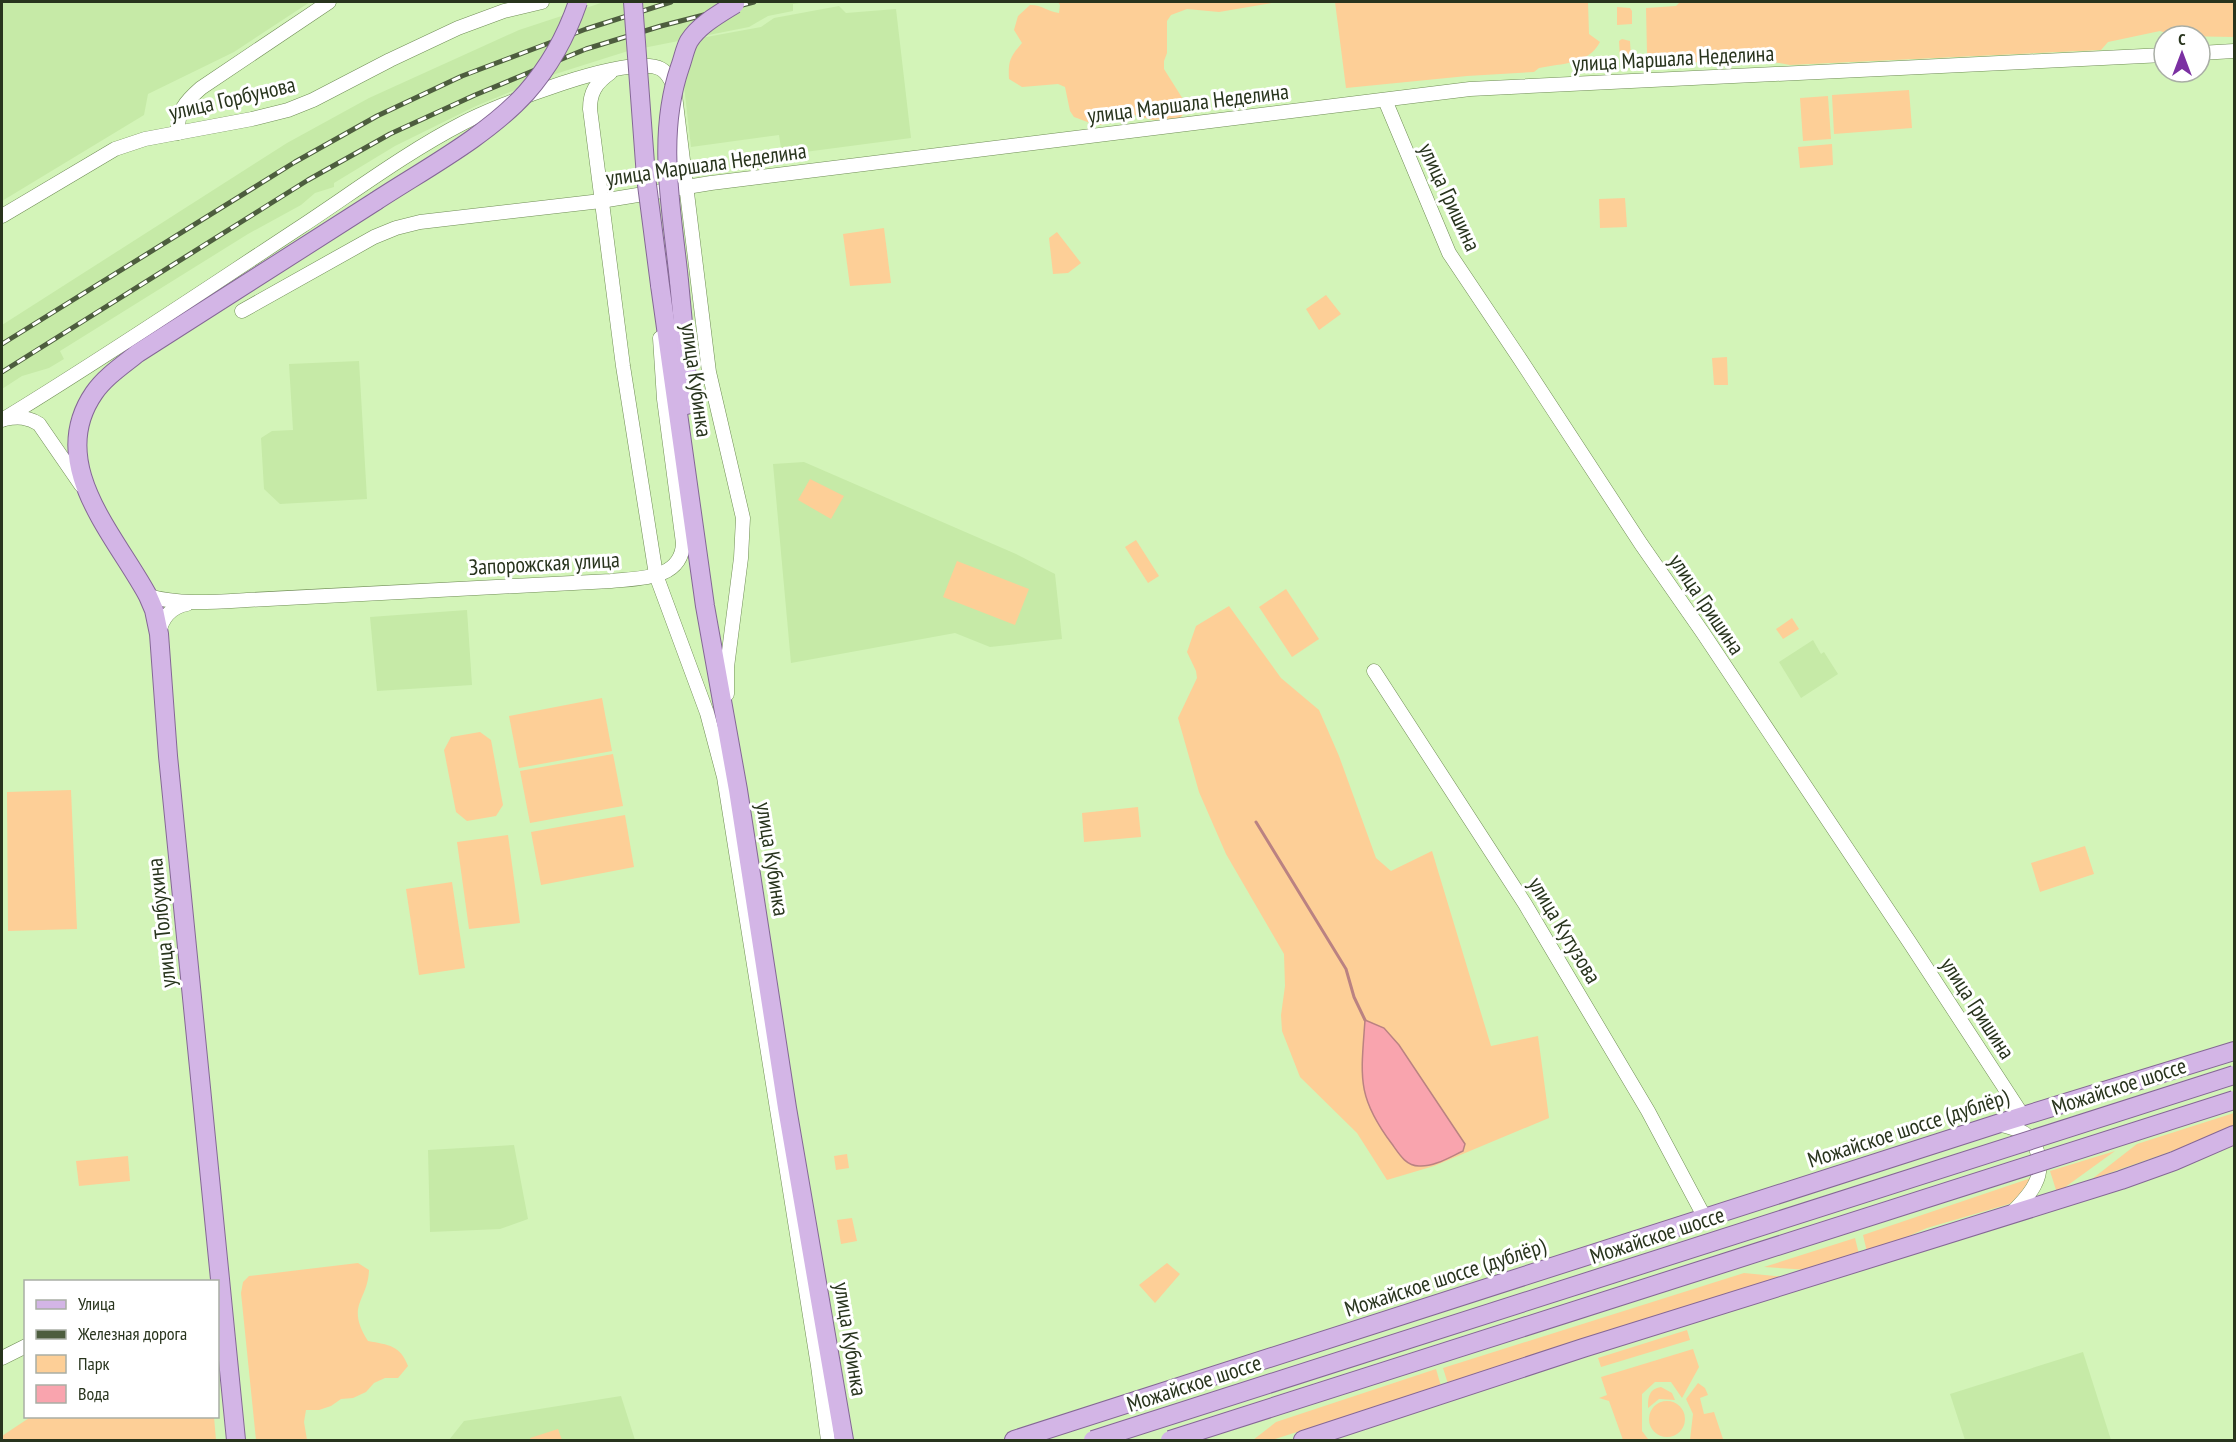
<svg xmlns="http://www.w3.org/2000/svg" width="2236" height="1442" font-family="'PT Sans Narrow',sans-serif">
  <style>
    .built { fill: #c6eaa7 }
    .green { fill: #fdcf97 }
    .water { fill: #f9a4ae; stroke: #ba8282; stroke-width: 1.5 }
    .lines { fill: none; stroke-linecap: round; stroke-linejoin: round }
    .stream { stroke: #ba8282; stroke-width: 3 }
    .minor-casing { stroke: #708d56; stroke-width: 15 }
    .major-casing { stroke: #846795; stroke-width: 20 }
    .minor { stroke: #fff; stroke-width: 14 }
    .major { stroke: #d3b5e6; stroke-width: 18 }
    .rail-casing { stroke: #4d5d3e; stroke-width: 5 }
    .rail { stroke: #fff; stroke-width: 3; stroke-dasharray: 9; stroke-linecap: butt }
    .major-bridge-casing { stroke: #846795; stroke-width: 20; stroke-linecap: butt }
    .major-bridge { stroke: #d3b5e6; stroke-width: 18 }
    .labels { text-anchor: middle; stroke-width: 6; stroke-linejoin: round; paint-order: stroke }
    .street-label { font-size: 22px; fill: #28341d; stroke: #fff }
  </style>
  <rect width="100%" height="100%" fill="#d3f4b8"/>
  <g class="built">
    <polygon points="2,2 310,2 234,52 148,94 144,115 2,201"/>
    <polygon points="604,2 808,2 793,4 793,11 768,16 749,27 628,51 549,76 476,106 395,146 334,183 334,187 315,193 301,205 248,234 60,351 64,359 49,368 22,376 2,389 2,325 287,143 369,98 519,30"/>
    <polygon points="839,6 846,13 896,9 911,138 782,155 779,135 691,147 679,42 761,27 774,18"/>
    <polygon points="359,361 367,499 280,504 264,489 261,438 272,431 293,430 289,364"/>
    <polygon points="804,462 1016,554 1055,574 1062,639 990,647 955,633 791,663 773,464"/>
    <polygon points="467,610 472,685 377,691 370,617"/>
    <polygon points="1813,640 1821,654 1824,652 1838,674 1801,698 1779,662"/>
    <polygon points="514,1145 528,1219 500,1229 430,1232 428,1150"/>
    <polygon points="2083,1352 2111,1440 1965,1440 1950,1394"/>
    <polygon points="621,1396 635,1440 449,1440 464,1421"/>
  </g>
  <g class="green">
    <path d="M1058,2H1278L1219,12L1187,9L1171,15L1167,21V53L1164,61V69L1186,104L1185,112L1180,118L1152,120L1124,112C1103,130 1098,126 1074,117L1070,111L1065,87L1058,84L1022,87L1009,79C1008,61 1010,57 1022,43L1014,30L1018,16L1030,5C1043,5 1048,12 1059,13L1060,5Z"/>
    <path d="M1335,2H1588L1589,34L1600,42C1588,65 1562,63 1539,68L1534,72L1467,76L1346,88Z"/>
    <polygon points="1680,2 2234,2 2234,37 2176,36 2160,31 2108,42 2101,50 1790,65 1768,61 1658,63 1647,53 1646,8 1676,6"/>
    <polygon points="1617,7 1630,8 1632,11 1632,24 1617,25"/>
    <polygon points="1622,39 1630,41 1631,56 1625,61 1620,58 1619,41"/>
    <polygon points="1909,90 1912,128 1834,134 1832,95"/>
    <polygon points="1828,96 1831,139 1803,141 1800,98"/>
    <polygon points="1832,144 1833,165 1800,168 1798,147"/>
    <polygon points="1625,198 1627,227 1600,228 1599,199"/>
    <polygon points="884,228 891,283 850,286 843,234"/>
    <polygon points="1057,232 1081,263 1068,273 1053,274 1049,238"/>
    <polygon points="1326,295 1341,314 1319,330 1306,309"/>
    <polygon points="1727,357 1728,385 1714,385 1712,358"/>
    <polygon points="810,479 844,496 831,519 798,500"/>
    <polygon points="1136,540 1159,576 1148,583 1125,547"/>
    <polygon points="957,561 1029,589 1015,625 943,597"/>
    <polygon points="1286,589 1319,639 1292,657 1259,607"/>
    <polygon points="1229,606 1281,678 1319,710 1339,756 1376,858 1391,871 1432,851 1491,1046 1538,1036 1549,1118 1434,1166 1387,1180 1357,1133 1300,1077 1282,1031 1281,1015 1285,986 1284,954 1226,854 1199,792 1178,718 1197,678 1196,671 1187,652 1196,626"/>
    <polygon points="1792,618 1799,629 1783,639 1776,629"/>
    <polygon points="602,698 612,751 519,768 509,716"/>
    <polygon points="480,732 491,740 503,805 496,816 467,821 456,812 444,750 451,737"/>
    <polygon points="613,754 623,806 530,823 520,771"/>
    <polygon points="71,790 77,929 8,931 7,792"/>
    <polygon points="1138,807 1141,837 1084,842 1082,813"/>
    <polygon points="625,815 634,867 541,885 531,832"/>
    <polygon points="508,835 520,923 469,929 457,842"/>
    <polygon points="2085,846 2094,874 2040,892 2031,863"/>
    <polygon points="452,882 465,968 419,975 406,889"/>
    <polygon points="2234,1113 2234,1127 2224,1133 2092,1179 2137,1144"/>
    <polygon points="2115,1151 2057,1193 2050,1171"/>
    <polygon points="847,1154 849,1168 836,1170 834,1156"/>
    <polygon points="128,1156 130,1181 79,1186 76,1161"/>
    <polygon points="2034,1177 2019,1198 2009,1204 1927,1228 1888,1245 1867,1252 1863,1235"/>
    <polygon points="852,1218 857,1241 841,1244 837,1220"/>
    <polygon points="1855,1238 1859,1254 1809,1270 1764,1267"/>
    <path d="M358,1263L369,1270C368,1301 345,1305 368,1341C389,1345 400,1345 408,1366L398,1378H385L374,1383L366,1392L353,1398L341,1399L331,1406L319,1410H306L304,1422L307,1440H256L241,1293L243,1282L249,1276Z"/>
    <polygon points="1167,1263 1180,1274 1155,1303 1139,1285"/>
    <polygon points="1744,1273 1786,1277 1448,1384 1443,1368"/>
    <polygon points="1687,1330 1690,1340 1601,1367 1598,1358"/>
    <polygon points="1693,1349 1699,1367 1682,1398 1671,1382 1655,1382 1642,1394 1642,1431 1648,1439 1654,1440 1623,1440 1609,1401 1599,1398 1607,1395 1601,1377"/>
    <polygon points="1436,1369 1441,1386 1272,1440 1253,1440 1276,1422"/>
    <polygon points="1698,1383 1705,1388 1708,1395 1700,1398 1704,1414 1714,1412 1723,1439 1690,1440 1693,1414 1686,1399"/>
    <path d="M1661,1387L1672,1393L1675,1400L1659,1399L1648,1408C1648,1397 1649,1389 1661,1387Z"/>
    <circle cx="1667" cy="1419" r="18"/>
    <polygon points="32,1416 214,1417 216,1440 2,1440 2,1436"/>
    <polygon points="558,1429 562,1440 531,1440 530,1438"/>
  </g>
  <path class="water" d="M1365,1020L1384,1028L1399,1045L1465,1144L1463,1151C1450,1157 1434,1167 1419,1166C1406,1166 1399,1154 1392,1144C1356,1096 1361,1077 1365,1020Z"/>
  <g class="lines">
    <polyline class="stream" points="1256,822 1346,969 1354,997 1365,1020"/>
    <defs>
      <g id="minor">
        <polyline points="2200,53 2234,51"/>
        <path d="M610,73C596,83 590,92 590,109L623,366L656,575L707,713L724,777L818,1366L828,1440"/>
        <polyline points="1385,100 1449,253 1520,359 1641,544 1703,633 1910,943 2023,1116"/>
        <path d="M178,133C177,111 185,102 201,88L329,2"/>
        <polyline points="2,216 115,149 145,139 252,119 288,110 313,100 390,60 458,28 504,11 542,2"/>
        <polyline points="242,311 374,237 396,228 420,222 601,201 711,183 1470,89 2164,55"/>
        <path d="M5,419C18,416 28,417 39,424L81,485"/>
        <path d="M2,420C104,358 203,291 302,226C355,191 407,152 463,123C495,106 630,52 661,69C668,73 671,80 674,87L709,372L743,518L741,558L727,667V694"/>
        <path d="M148,596C180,605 214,602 247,600L611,581C639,578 682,580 683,543L664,399L660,338"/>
        <path d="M159,633C162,618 171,607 187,604"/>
        <polyline points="1374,671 1525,904 1648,1111 1705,1218"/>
        <path d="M1997,1124C2006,1126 2016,1128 2024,1133C2039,1144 2044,1167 2035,1184C2030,1195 2020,1204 2012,1213"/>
        <polyline points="2,1358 26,1346"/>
      </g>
      <g id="major">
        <polyline points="679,281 686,355 687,405"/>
        <polyline points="660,285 705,606 738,790 787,1108 844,1440"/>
        <path d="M236,1440L168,756L159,634L154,610L148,596C116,536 45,464 94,393C105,377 123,365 138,353L376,201"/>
        <polyline points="1014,1440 1997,1124 2234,1051"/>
        <polyline points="1303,1440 1583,1348 2121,1180 2174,1161 2234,1135"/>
      </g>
    </defs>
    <use href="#minor" class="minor-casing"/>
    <use href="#major" class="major-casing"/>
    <use href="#minor" class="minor"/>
    <use href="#major" class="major"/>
    <defs>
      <g id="rail">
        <polyline points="2,344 295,162 377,116 462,76 586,29 671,2"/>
        <polyline points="2,372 308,180 390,134 475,95 586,49 661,26 754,2"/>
      </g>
    </defs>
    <use href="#rail" class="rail-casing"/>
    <use href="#rail" class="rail"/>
    <defs>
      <g id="major-bridge">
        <polyline points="633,2 646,177 660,285"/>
        <path d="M376,201C425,169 487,136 526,93C549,67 567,34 578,2"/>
        <path d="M679,281C672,210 656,137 680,67C683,59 685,48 689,41C699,25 719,14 735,4"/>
        <polyline points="1093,1440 2234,1075"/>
        <polyline points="1170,1440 2234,1100"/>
      </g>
    </defs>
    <use href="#major-bridge" class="major-bridge-casing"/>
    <use href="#major-bridge" class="major-bridge"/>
  </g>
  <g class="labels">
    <g class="street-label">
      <text transform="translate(1673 58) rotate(-3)" y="8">улица Маршала Неделина</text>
      <text transform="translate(232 98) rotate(-13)" y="8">улица Горбунова</text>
      <text transform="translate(1188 103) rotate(-7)" y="8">улица Маршала Неделина</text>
      <text transform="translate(706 164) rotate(-8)" y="8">улица Маршала Неделина</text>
      <text transform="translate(1450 197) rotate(65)" y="8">улица Гришина</text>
      <text transform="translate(697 380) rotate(82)" y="8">улица Кубинка</text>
      <text transform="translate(544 563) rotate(-3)" y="8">Запорожская улица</text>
      <text transform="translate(1707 604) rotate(56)" y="8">улица Гришина</text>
      <text transform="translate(773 859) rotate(81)" y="8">улица Кубинка</text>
      <text transform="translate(161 923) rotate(-96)" y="8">улица Толбухина</text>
      <text transform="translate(1565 930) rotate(59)" y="8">улица Кутузова</text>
      <text transform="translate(1978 1008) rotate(57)" y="8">улица Гришина</text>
      <text transform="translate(2119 1086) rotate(-18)" y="8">Можайское шоссе</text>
      <text transform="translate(1908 1128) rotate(-18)" y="8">Можайское шоссе (дублёр)</text>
      <text transform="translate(1657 1235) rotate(-18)" y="8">Можайское шоссе</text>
      <text transform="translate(1445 1277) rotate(-18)" y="8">Можайское шоссе (дублёр)</text>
      <text transform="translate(851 1339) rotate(81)" y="8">улица Кубинка</text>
      <text transform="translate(1194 1383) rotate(-18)" y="8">Можайское шоссе</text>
    </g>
  </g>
  <rect width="2236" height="1442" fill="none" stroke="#28341d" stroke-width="6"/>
  <rect x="24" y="1280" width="195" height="138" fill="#ffffff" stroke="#a9aea5" stroke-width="1.5"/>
  <rect x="36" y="1300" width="30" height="9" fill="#d3b5e6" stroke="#a9aea5" stroke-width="1.5"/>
  <text x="78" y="1310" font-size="18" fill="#28341d">Улица</text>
  <rect x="36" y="1330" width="30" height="9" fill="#4d5d3e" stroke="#a9aea5" stroke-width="1.5"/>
  <text x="78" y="1340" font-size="18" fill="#28341d">Железная дорога</text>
  <rect x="36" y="1355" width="30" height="18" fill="#fdcf97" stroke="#a9aea5" stroke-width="1.5"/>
  <text x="78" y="1370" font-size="18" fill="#28341d">Парк</text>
  <rect x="36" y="1385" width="30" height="18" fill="#f9a4ae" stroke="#a9aea5" stroke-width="1.5"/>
  <text x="78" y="1400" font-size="18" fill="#28341d">Вода</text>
  <g transform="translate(2182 54)"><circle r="28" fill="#ffffff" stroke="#a9aea5" stroke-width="1.5"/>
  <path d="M0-4.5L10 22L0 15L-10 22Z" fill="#7b30a2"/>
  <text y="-9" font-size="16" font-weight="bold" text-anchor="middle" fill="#28341d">С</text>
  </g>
</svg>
